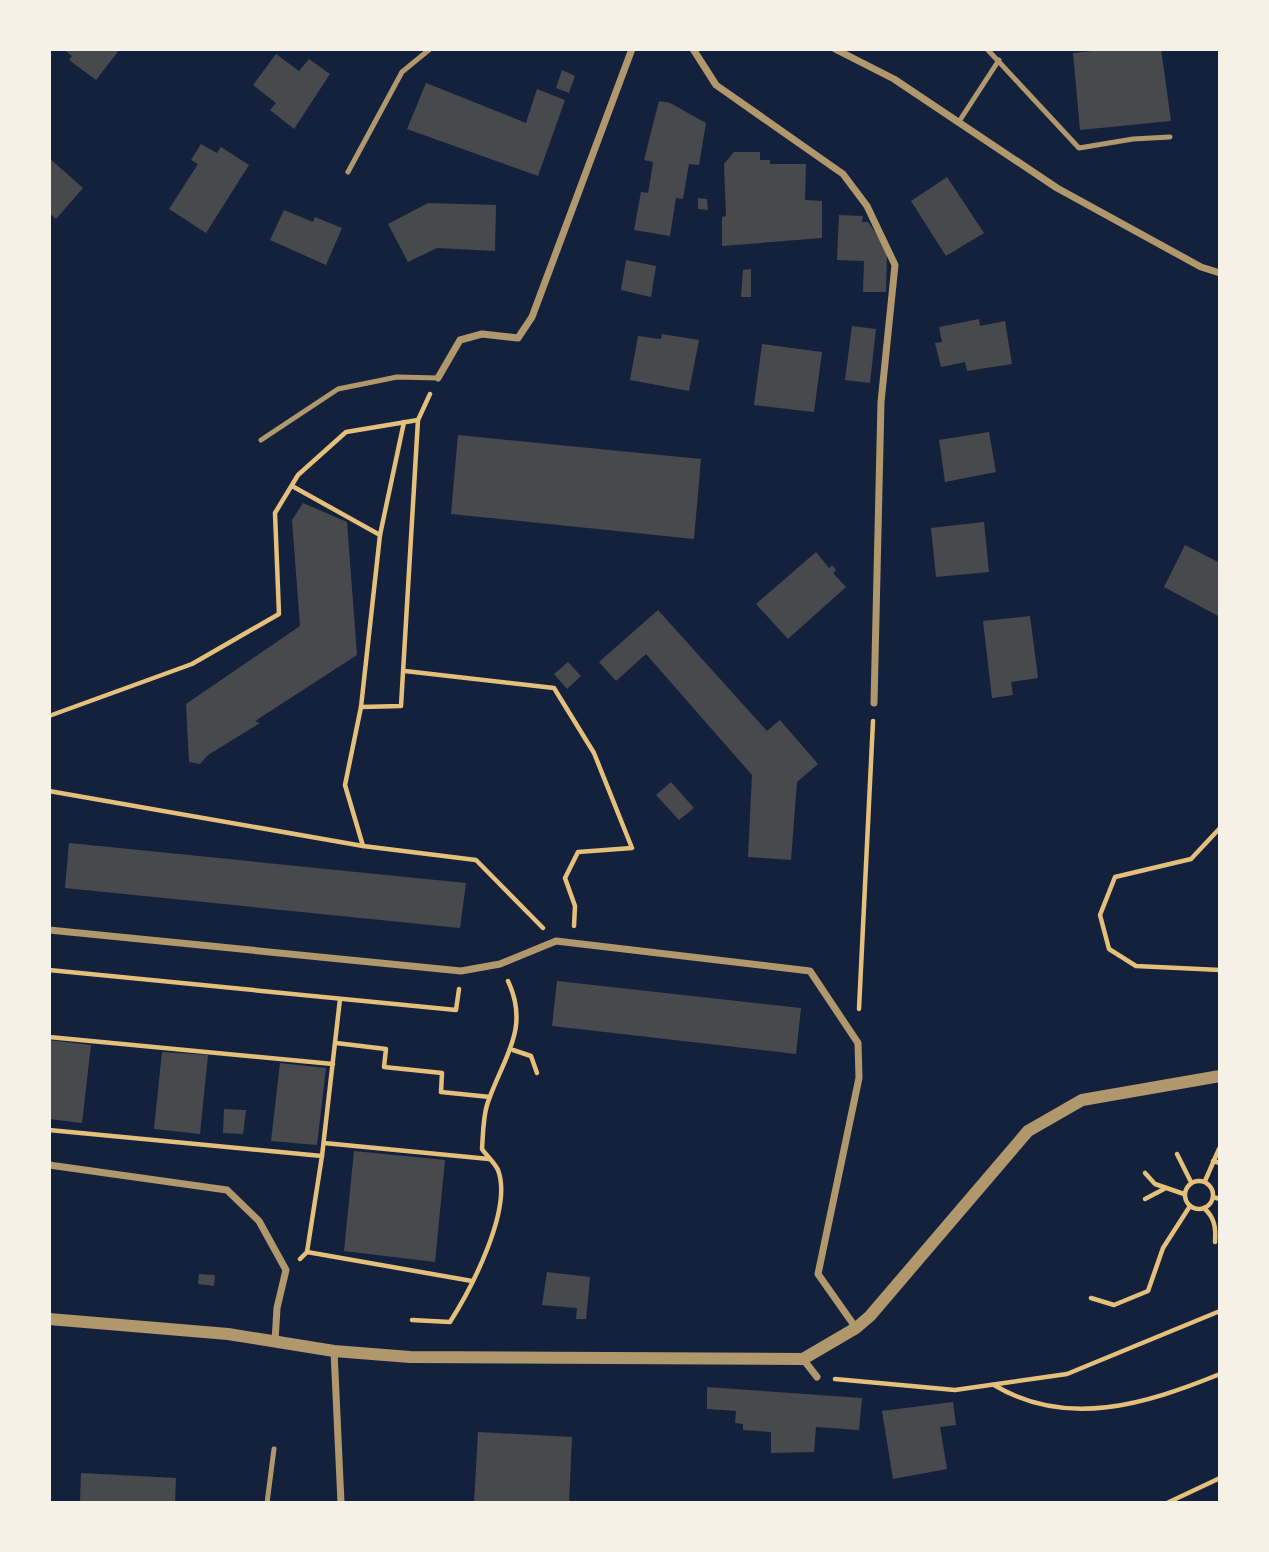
<svg xmlns="http://www.w3.org/2000/svg" width="1269" height="1552" font-family="'Titillium Web',sans-serif">
  <style>
    .building { fill: #48494c }
    .lines { fill: none; stroke-linecap: round; stroke-linejoin: round }
    .path { stroke: #e5c07b; stroke-width: 4.5 }
    .service { stroke: #b1986c; stroke-width: 5 }
    .minor { stroke: #b1986c; stroke-width: 7 }
    .tertiary { stroke: #b1986c; stroke-width: 12 }
  </style>
  <rect width="100%" height="100%" fill="#14213d"/>
  <g class="building">
    <polygon points="63,49 120,49 96,80 69,60 72,56"/>
    <polygon points="1113,49 1161,49 1171,121 1080,130 1073,53"/>
    <polygon points="276,54 299,71 309,59 330,74 294,129 270,110 276,103 253,85"/>
    <polygon points="562,70 575,76 569,93 556,88"/>
    <polygon points="426,83 526,123 537,89 565,100 538,176 407,129"/>
    <polygon points="659,101 670,103 706,123 699,165 689,164 683,199 676,198 670,236 634,230 641,192 648,193 651,176 653,162 644,160"/>
    <polygon points="201,144 217,153 221,147 249,165 206,233 169,209 198,164 191,160"/>
    <polygon points="734,152 760,152 760,160 770,160 770,164 806,164 805,200 822,201 822,238 722,246 722,217 726,216 724,164"/>
    <polygon points="49,158 83,188 56,219 49,213"/>
    <polygon points="947,177 984,233 946,256 911,201"/>
    <polygon points="698,198 707,199 708,210 698,209"/>
    <polygon points="428,203 496,205 495,251 437,248 408,262 388,224"/>
    <polygon points="284,210 313,222 315,217 342,228 326,265 270,240"/>
    <polygon points="839,215 863,216 862,222 868,222 883,243 887,254 886,292 863,292 864,261 837,260"/>
    <polygon points="626,260 656,266 651,297 621,290"/>
    <polygon points="751,269 751,297 741,297 743,270"/>
    <polygon points="979,319 980,326 1005,321 1012,364 967,371 965,362 941,367 935,343 942,342 939,327"/>
    <polygon points="852,326 876,329 870,383 845,380"/>
    <polygon points="662,334 699,340 689,391 630,380 638,336 661,339"/>
    <polygon points="762,344 822,352 814,412 754,405"/>
    <polygon points="989,432 996,472 945,482 939,440"/>
    <polygon points="458,435 701,459 694,539 451,514"/>
    <polygon points="303,503 347,522 357,655 255,721 260,723 208,755 200,764 189,762 186,704 300,626 292,520"/>
    <polygon points="984,522 989,572 936,577 931,528"/>
    <polygon points="1185,545 1220,563 1220,617 1164,587"/>
    <polygon points="816,552 829,568 832,565 836,570 833,573 846,587 788,639 756,604"/>
    <polygon points="658,610 767,731 780,720 818,764 797,782 791,860 748,857 752,775 646,654 616,681 599,662"/>
    <polygon points="1030,616 1038,678 1011,682 1013,695 992,698 983,621"/>
    <polygon points="568,662 581,676 567,689 554,674"/>
    <polygon points="671,782 694,808 679,820 656,795"/>
    <polygon points="69,843 466,883 460,928 65,888"/>
    <polygon points="557,981 801,1008 796,1054 552,1026"/>
    <polygon points="49,1040 91,1045 82,1123 49,1119"/>
    <polygon points="162,1052 208,1055 200,1134 154,1129"/>
    <polygon points="280,1063 326,1068 317,1145 271,1141"/>
    <polygon points="224,1109 246,1110 243,1134 223,1133"/>
    <polygon points="354,1151 445,1160 435,1262 344,1251"/>
    <polygon points="547,1272 590,1277 586,1319 576,1319 577,1308 542,1305"/>
    <polygon points="199,1274 215,1275 214,1286 198,1284"/>
    <polygon points="707,1387 862,1398 859,1430 816,1427 814,1452 771,1453 771,1432 743,1430 743,1424 735,1423 736,1411 707,1409"/>
    <polygon points="953,1402 956,1425 940,1427 947,1469 893,1479 882,1411"/>
    <polygon points="478,1432 572,1437 569,1503 474,1503"/>
    <polygon points="81,1473 176,1478 175,1503 80,1503"/>
  </g>
  <g class="lines">
    <g class="path">
      <polyline points="404,422 380,535 361,707 345,785 363,846 476,860 543,928"/>
      <polyline points="292,486 380,535"/>
      <polyline points="405,671 554,688 594,753 632,848 578,852 565,878 575,906 574,926"/>
      <polyline points="361,707 401,706 418,420 430,394"/>
      <polyline points="49,716 192,664 279,614 275,513 298,475 346,432 418,420"/>
      <polyline points="49,791 363,846"/>
      <polyline points="1220,828 1191,859 1115,877 1100,915 1109,949 1136,966 1220,970"/>
      <polyline points="49,970 456,1010 459,989"/>
      <polyline points="859,1009 873,721"/>
      <polyline points="49,1037 333,1064"/>
      <polyline points="336,1043 386,1049 384,1067 442,1073 441,1092 490,1097"/>
      <polyline points="513,1050 531,1056 537,1073"/>
      <polyline points="49,1130 322,1156"/>
      <polyline points="324,1143 489,1159"/>
      <polyline points="1177,1154 1191,1182"/>
      <polyline points="1213,1161 1220,1163"/>
      <polyline points="1145,1173 1155,1184 1184,1194"/>
      <circle cx="1199" cy="1195" r="14"/>
      <polyline points="1205,1181 1219,1149"/>
      <polyline points="1213,1197 1220,1199"/>
      <polyline points="1145,1199 1164,1189"/>
      <path d="M1204,1208C1215,1218 1216,1228 1215,1242"/>
      <polyline points="307,1252 472,1281"/>
      <polyline points="300,1259 307,1252 322,1156 340,999"/>
      <polyline points="1091,1298 1114,1305 1148,1291 1163,1248 1190,1206"/>
      <path d="M412,1320L450,1322C471,1289 513,1209 498,1170C495,1163 486,1155 482,1149C483,1135 483,1118 487,1105C502,1059 531,1030 508,981"/>
      <polyline points="835,1379 955,1390 1067,1374 1220,1311"/>
      <path d="M994,1385C1067,1429 1146,1404 1220,1374"/>
      <polyline points="1167,1503 1220,1478"/>
    </g>
    <g class="service">
      <polyline points="987,49 1079,148 1133,139 1170,137"/>
      <polyline points="960,120 999,60"/>
      <polyline points="348,172 402,72 430,49"/>
      <polyline points="261,440 338,389 397,377 438,378"/>
      <polyline points="267,1503 274,1449"/>
    </g>
    <g class="minor">
      <polyline points="693,49 716,85 843,174 867,206 895,265 881,402 874,703"/>
      <polyline points="835,49 894,79 1057,188 1201,267 1220,273"/>
      <polyline points="438,378 460,340 482,334 518,338 532,317 632,49"/>
      <polyline points="49,930 461,971 500,964 556,941 810,971 858,1043 859,1078 818,1274 856,1328"/>
      <polyline points="49,1165 227,1190 259,1221 286,1270 277,1308 275,1341"/>
      <polyline points="334,1351 341,1503"/>
      <polyline points="803,1359 817,1377"/>
    </g>
    <polyline class="tertiary" points="49,1319 228,1334 334,1351 410,1357 803,1359 856,1328 870,1316 1028,1131 1082,1100 1220,1076"/>
  </g>
  <rect width="1269" height="1552" fill="none" stroke="#f6f1e7" stroke-width="102"/>
</svg>
